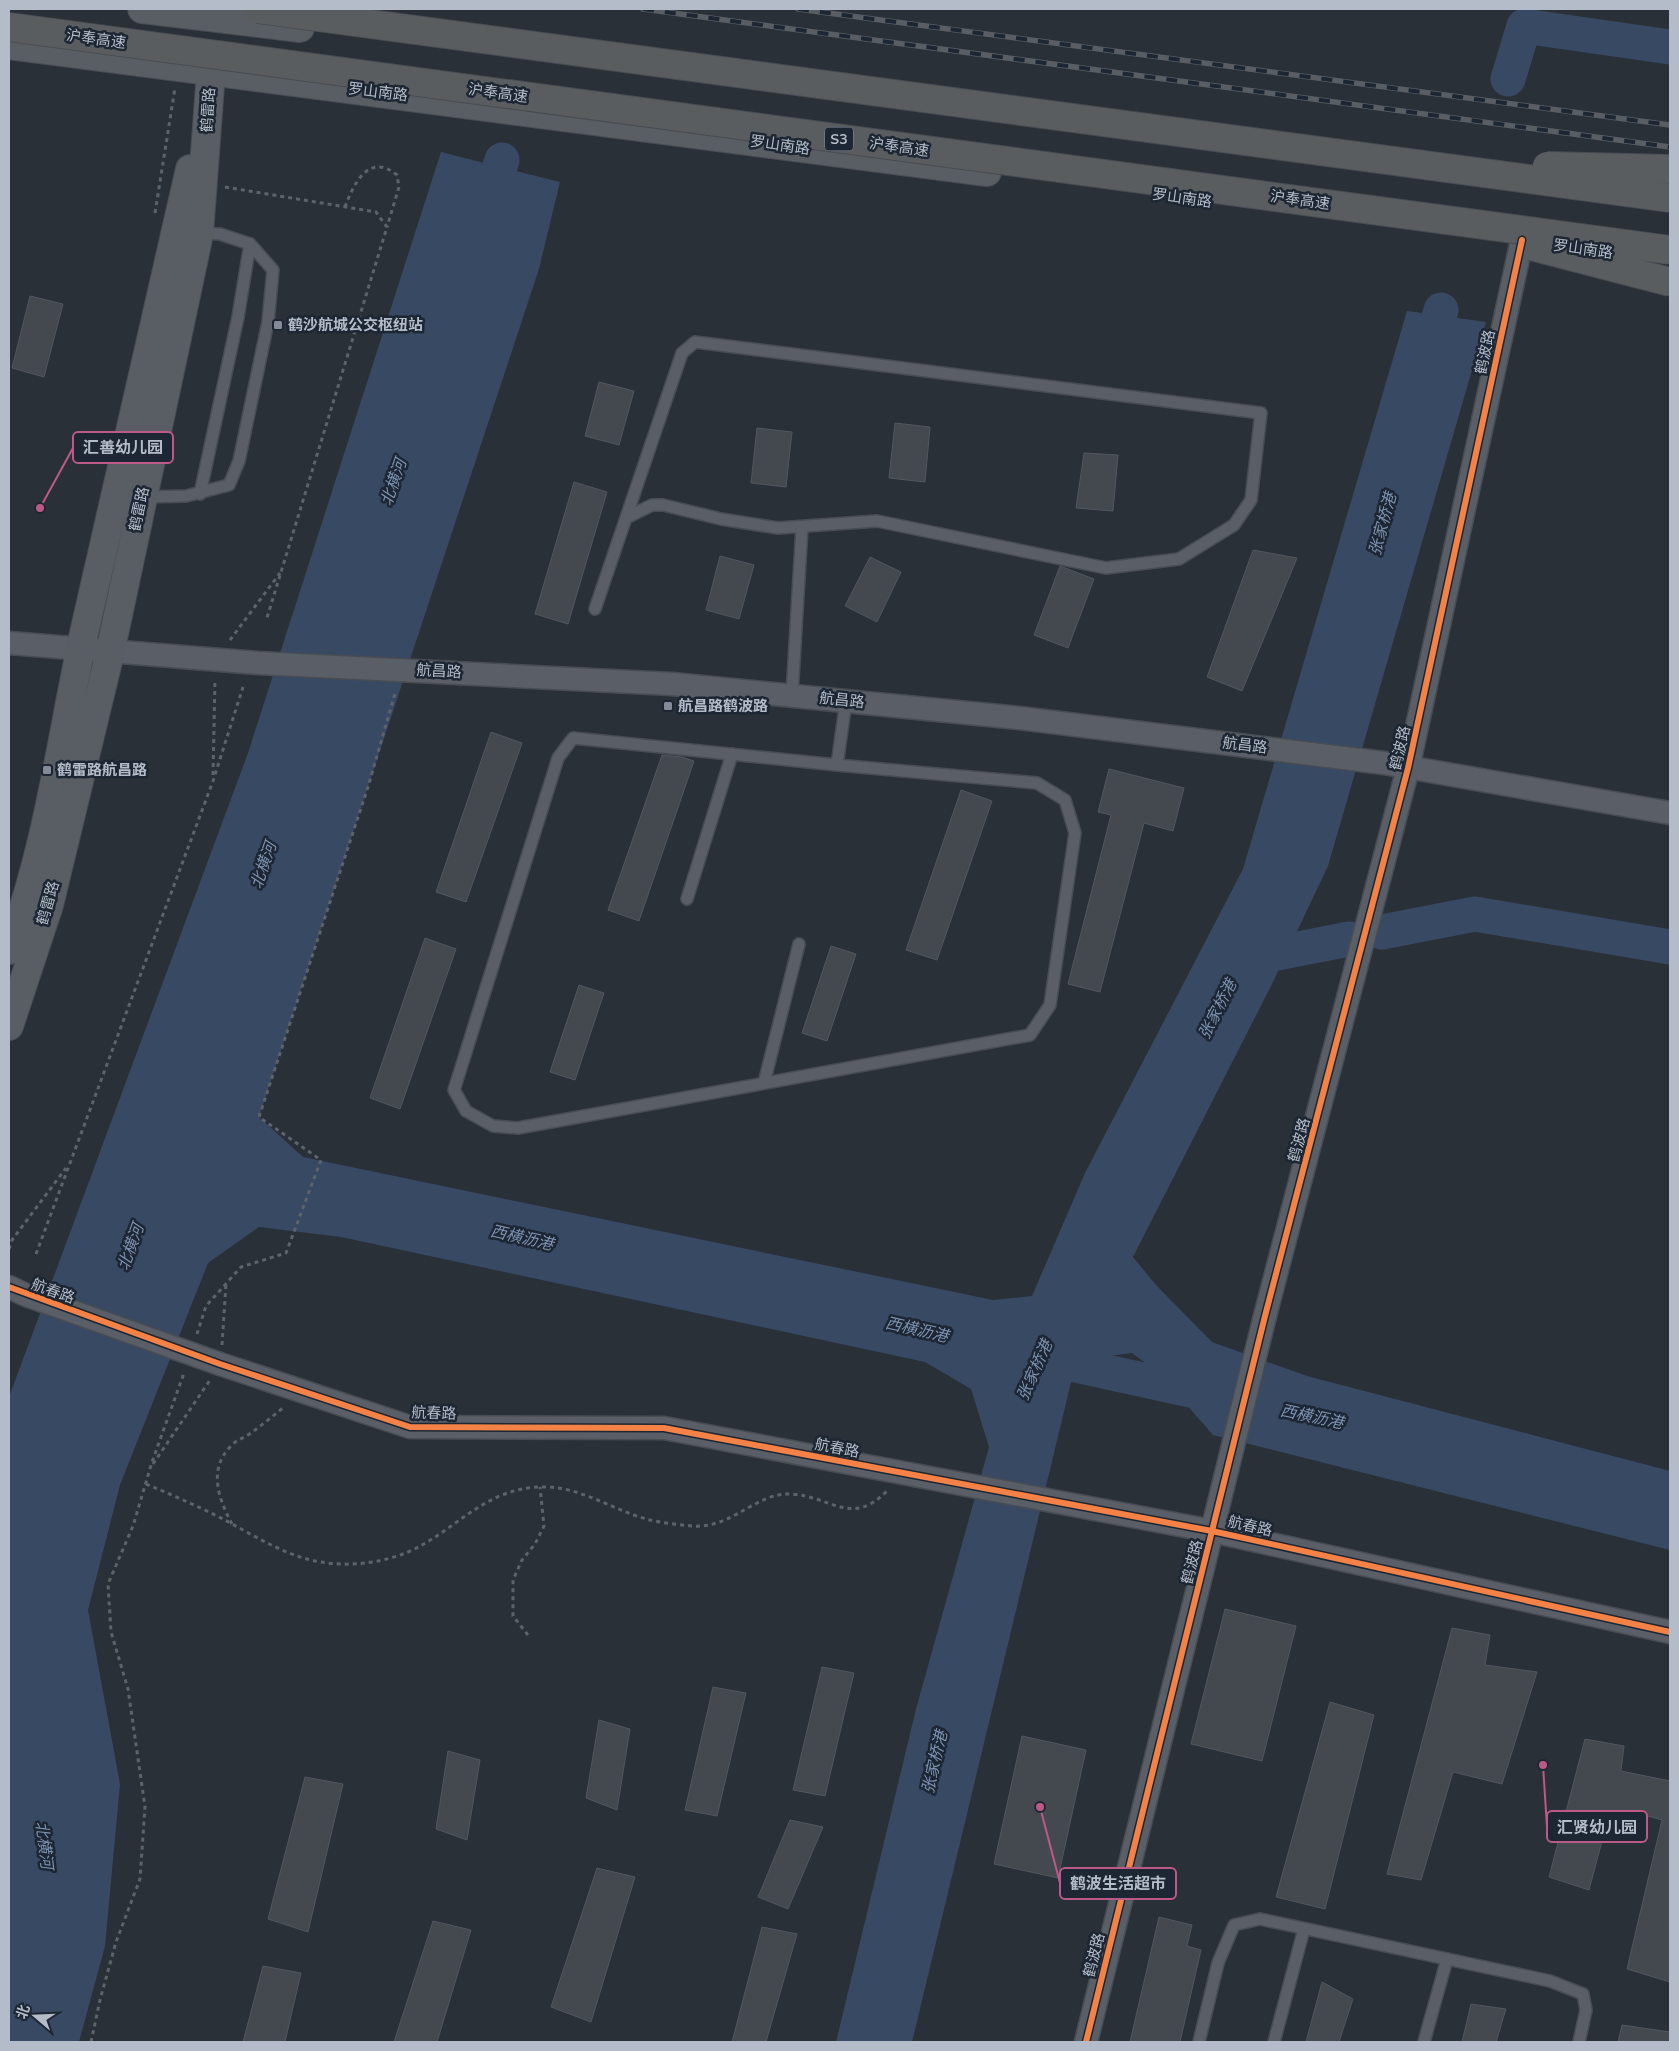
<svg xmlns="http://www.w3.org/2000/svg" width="1679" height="2051" font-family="Mulish,'Noto Sans SC',sans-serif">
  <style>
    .water { fill: #384963 }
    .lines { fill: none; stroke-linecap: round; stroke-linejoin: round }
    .river { stroke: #384963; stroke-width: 35 }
    .building { fill: #444950; stroke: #52575f }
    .lane-casing { stroke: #484c53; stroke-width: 14 }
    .street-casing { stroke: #484c53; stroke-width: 25 }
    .secondary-casing { stroke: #484c53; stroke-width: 30 }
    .path { stroke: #5d636a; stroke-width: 3; stroke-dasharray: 4 4; stroke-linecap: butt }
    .lane { stroke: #5a5e66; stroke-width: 11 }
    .street { stroke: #5a5e66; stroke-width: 22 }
    .secondary { stroke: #595d64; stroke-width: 28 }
    .rail-casing { stroke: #595d64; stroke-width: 5.5 }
    .rail { stroke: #1d2633; stroke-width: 4; stroke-dasharray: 11; stroke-linecap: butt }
    .street-bridge-casing { stroke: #484c53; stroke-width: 25; stroke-linecap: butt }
    .highway-bridge-casing { stroke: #474c53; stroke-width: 30; stroke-linecap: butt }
    .street-bridge { stroke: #5a5e66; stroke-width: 22 }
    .highway-bridge { stroke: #5a5d60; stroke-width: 28 }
    .cycleway-casing { stroke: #1d2633; stroke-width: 9 }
    .cycleway { stroke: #f48246; stroke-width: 6 }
    .poi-dot { fill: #848b96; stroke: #1d2633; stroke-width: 2 }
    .labels { text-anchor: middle; stroke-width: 5; stroke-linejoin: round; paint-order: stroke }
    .shield { fill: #1d2633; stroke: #878f9c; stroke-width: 1 }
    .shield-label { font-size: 14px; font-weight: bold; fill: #b4bcc9 }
    .street-label { font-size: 15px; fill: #b4bcc9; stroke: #1d2633 }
    .poi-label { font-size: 15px; font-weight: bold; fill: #b4bcc9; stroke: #1d2633; text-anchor: start }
    .water-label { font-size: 16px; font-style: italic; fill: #7c92b1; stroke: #1d2633 }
    .leader { fill: none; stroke: #bc5a87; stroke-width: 2 }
    .callout-dot { fill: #bc5a87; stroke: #1d2633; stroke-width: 2 }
    .callout { fill: #1d2633; stroke: #bc5a87; stroke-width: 2 }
    .callout-label { font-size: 16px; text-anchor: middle; font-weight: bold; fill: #b4bcc9 }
  </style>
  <rect width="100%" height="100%" fill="#2a3038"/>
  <polygon class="water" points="441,152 560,182 539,269 259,1117 303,1157 993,1300 1032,1296 1085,1173 1243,869 1407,311 1486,322 1328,866 1271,986 1133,1257 1156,1285 1212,1342 1307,1376 1670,1471 1670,1550 1213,1435 1159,1373 1132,1353 1094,1358 1074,1370 912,2042 836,2042 916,1709 989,1447 971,1389 925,1362 341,1237 259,1227 208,1263 120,1485 88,1610 120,1784 105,1946 79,2042 9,2042 9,1397 248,753"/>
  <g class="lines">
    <g class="river">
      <polyline points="1508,79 1524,26 1670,47"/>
      <polyline points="485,212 502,160"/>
      <polyline points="1427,362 1441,310"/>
      <polyline points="1382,932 1475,914 1670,947"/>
      <polyline points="1242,960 1349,939"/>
      <polyline points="1034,1356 1217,1396"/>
    </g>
  </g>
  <g class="building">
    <polygon points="30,296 63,304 44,377 12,368"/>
    <polygon points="599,382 634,391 619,445 585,436"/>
    <polygon points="895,423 930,427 925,482 889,478"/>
    <polygon points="757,428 792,432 786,487 751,483"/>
    <polygon points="1084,453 1118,455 1113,511 1076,508"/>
    <polygon points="574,482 607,492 568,624 535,614"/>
    <polygon points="1253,550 1297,558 1242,691 1207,677"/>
    <polygon points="720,556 754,565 739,619 706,610"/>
    <polygon points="870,557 901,572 877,622 845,606"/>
    <polygon points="1060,566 1094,579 1068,648 1034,635"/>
    <polygon points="491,732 522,743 466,902 436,892"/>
    <polygon points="662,755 682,757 694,761 639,921 608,910"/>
    <polygon points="1109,769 1184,788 1173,831 1144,823 1100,992 1068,984 1111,815 1098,812"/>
    <polygon points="961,790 992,801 937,960 906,950"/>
    <polygon points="425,938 456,949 400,1109 370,1098"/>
    <polygon points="831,946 856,954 827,1041 802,1033"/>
    <polygon points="579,985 604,993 575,1080 550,1072"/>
    <polygon points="1225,1609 1296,1626 1262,1761 1191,1744"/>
    <polygon points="1452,1628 1490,1635 1485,1665 1537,1672 1502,1784 1453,1772 1421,1880 1387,1874"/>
    <polygon points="822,1667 854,1673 825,1796 793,1790"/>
    <polygon points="713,1687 746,1693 717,1816 685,1810"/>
    <polygon points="1330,1702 1374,1715 1325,1909 1276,1897"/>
    <polygon points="599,1720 630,1729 617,1810 586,1798"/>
    <polygon points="1022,1736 1086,1750 1058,1878 994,1864"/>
    <polygon points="1585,1739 1624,1746 1621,1771 1670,1781 1670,1982 1627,1969 1662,1820 1630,1811 1623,1834 1606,1826 1589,1890 1549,1877"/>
    <polygon points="448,1751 480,1760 467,1840 436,1829"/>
    <polygon points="305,1777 343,1784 308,1932 268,1919"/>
    <polygon points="790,1820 823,1827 788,1909 758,1897"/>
    <polygon points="597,1868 635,1877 591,2022 551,2007"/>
    <polygon points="1159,1917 1192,1925 1187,1946 1201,1950 1180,2042 1130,2042"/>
    <polygon points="433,1921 471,1930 437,2042 394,2042"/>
    <polygon points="762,1927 797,1934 766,2042 732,2042"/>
    <polygon points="263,1966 301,1973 285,2042 243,2042"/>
    <polygon points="1322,1982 1353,1999 1339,2042 1306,2042"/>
    <polygon points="1471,2004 1506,2009 1496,2042 1462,2042"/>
    <polygon points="1622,2025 1670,2032 1670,2042 1618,2042"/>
  </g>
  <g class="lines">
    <defs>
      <g id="lane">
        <polyline points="200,494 238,317 250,244"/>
        <polyline points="143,497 186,496 229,485 239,461 268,322 273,270 250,244 220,234 198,233"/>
        <polyline points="595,609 682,353 695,342 1261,413 1251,500 1234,525 1179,559 1106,568 877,521 778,528 721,519 663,505 652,505 626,518"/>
        <polyline points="792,695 802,527"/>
        <polyline points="837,765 573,738 558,758 454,1090 466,1111 493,1126 518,1128 1030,1035 1050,1005 1075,833 1065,800 1037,783 837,765 846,701"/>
        <polyline points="687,899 732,754"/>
        <polyline points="764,1083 799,944"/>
        <polyline points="1199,2042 1218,1963 1234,1925 1260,1919 1550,1981 1583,1994 1586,2010 1579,2042"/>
        <polyline points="1274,2042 1304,1929"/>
        <polyline points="1424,2042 1447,1959"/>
      </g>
      <g id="street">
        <polyline points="9,643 258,663 672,684 1019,718 1384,763 1670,813"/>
        <polyline points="9,1287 26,1295"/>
        <polyline points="220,1364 410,1427 664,1428 1212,1531 1670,1632"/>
        <polyline points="1086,2042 1265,1316 1408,768 1522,240"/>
      </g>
      <g id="secondary">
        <polyline points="142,9 300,28"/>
        <polyline points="9,45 987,172"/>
        <path d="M9,950C48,848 61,739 84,633C118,478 156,324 190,169"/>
        <polyline points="9,1026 49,905 110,653 199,234 211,72"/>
      </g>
    </defs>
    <use href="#lane" class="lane-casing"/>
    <use href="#street" class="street-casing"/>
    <use href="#secondary" class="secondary-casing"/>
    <g class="path">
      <polyline points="225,187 376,212 387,227 266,621"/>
      <path d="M345,207C354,183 369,152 397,175L399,187L387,227"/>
      <polyline points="155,213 175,88"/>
      <polyline points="230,640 280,573"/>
      <polyline points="213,775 215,679"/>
      <polyline points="9,1249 12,1240 66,1168"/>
      <polyline points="36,1254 213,781 243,687"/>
      <polyline points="197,1334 206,1306 241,1267 286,1253 321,1160 259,1117 368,787 396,690"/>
      <polyline points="222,1345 226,1284"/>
      <polyline points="153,1464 210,1380"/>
      <path d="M146,1484C170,1494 195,1505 219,1517C252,1534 284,1556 321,1562C349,1567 382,1563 408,1552C456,1531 485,1487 543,1487C580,1486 614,1511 650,1520C663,1523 680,1525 693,1526C731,1529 757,1492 791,1494C833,1497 851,1527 887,1491"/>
      <path d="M232,1524C218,1498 208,1469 231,1446C236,1440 244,1438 251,1433C262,1425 273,1416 284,1407"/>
      <polyline points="528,1635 513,1616 513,1580 522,1560 535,1544 544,1526 540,1487"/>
      <polyline points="91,2042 100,2000 116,1942 140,1879 145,1807 128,1689 111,1632 108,1584 133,1526 152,1462 184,1373"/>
    </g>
    <use href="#lane" class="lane"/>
    <use href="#street" class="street"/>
    <use href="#secondary" class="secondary"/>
    <defs>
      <g id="rail">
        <polyline points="643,9 1670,147"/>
        <polyline points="798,9 1670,125"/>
      </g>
    </defs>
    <use href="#rail" class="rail-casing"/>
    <use href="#rail" class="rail"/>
    <defs>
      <polyline id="street-bridge" points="26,1295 220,1364"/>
      <g id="highway-bridge">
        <polyline points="258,9 1670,198"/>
        <polyline points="9,27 1670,250"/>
        <polyline points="1547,166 1670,169"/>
        <polyline points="1531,246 1670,282"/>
      </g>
    </defs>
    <use href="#street-bridge" class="street-bridge-casing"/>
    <use href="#highway-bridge" class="highway-bridge-casing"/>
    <use href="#street-bridge" class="street-bridge"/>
    <use href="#highway-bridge" class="highway-bridge"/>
    <defs>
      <g id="cycleway">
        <polyline points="9,1287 220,1364 410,1427 664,1428 1212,1531 1670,1632"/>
        <polyline points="1086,2042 1265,1316 1408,768 1522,240"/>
      </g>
    </defs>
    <use href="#cycleway" class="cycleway-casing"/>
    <use href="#cycleway" class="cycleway"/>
  </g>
  <g class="poi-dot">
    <rect x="273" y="320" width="10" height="10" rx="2.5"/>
    <rect x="663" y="701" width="10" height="10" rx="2.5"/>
    <rect x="42" y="765" width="10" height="10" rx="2.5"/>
  </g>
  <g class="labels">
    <rect class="shield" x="825" y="127.5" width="28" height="23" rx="4"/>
    <g class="shield-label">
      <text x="839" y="144">S3</text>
    </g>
    <g class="street-label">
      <text transform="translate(96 39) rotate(8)" y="5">沪奉高速</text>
      <text transform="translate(378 92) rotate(7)" y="5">罗山南路</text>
      <text transform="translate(498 93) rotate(8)" y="5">沪奉高速</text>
      <text transform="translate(208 110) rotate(-86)" y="5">鹤雷路</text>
      <text transform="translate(780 145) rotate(8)" y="5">罗山南路</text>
      <text transform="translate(899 147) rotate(8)" y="5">沪奉高速</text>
      <text transform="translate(1182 198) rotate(8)" y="5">罗山南路</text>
      <text transform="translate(1300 200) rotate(8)" y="5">沪奉高速</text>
      <text transform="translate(1583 249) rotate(8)" y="5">罗山南路</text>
      <text transform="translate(1485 352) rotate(-78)" y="5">鹤波路</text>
      <text transform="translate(139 509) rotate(-78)" y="5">鹤雷路</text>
      <text transform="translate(439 671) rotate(3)" y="5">航昌路</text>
      <text transform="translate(842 700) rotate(6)" y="5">航昌路</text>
      <text transform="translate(1245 745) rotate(7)" y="5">航昌路</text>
      <text transform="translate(1400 748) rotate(-77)" y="5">鹤波路</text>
      <text transform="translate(48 903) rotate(-74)" y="5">鹤雷路</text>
      <text transform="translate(1299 1140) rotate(-75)" y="5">鹤波路</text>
      <text transform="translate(53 1291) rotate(20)" y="5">航春路</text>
      <text transform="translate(434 1413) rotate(2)" y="5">航春路</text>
      <text transform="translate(837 1448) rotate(11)" y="5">航春路</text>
      <text transform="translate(1250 1526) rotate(13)" y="5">航春路</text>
      <text transform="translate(1192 1562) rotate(-76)" y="5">鹤波路</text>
      <text transform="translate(1094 1955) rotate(-76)" y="5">鹤波路</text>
    </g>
    <g class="poi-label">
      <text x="288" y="330">鹤沙航城公交枢纽站</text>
      <text x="678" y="711">航昌路鹤波路</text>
      <text x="57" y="775">鹤雷路航昌路</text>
    </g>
    <g class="water-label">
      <text transform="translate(393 482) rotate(-71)" y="6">北横河</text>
      <text transform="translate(1382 524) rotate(-75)" y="6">张家桥港</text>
      <text transform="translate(263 865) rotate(-71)" y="6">北横河</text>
      <text transform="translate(1217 1009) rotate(-63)" y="6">张家桥港</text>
      <text transform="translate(522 1237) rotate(13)" y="6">西横沥港</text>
      <text transform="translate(130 1247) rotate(-70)" y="6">北横河</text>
      <text transform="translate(917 1329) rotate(13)" y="6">西横沥港</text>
      <text transform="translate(1034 1370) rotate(-66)" y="6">张家桥港</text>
      <text transform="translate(1312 1416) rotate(12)" y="6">西横沥港</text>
      <text transform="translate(934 1762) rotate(-77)" y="6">张家桥港</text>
      <text transform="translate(45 1845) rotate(83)" y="6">北横河</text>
    </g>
  </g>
  <path class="leader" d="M40 508L73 448M1543 1765L1547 1827M1040 1807L1060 1883"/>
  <g class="callout-dot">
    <circle cx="40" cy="508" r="5"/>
    <circle cx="1543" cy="1765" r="5"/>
    <circle cx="1040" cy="1807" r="5"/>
  </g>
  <g class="callout">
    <rect x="73" y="432" width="100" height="31" rx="5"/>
    <rect x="1547" y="1811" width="100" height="31" rx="5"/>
    <rect x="1060" y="1868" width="116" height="31" rx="5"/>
  </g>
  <g class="callout-label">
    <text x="123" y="453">汇善幼儿园</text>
    <text x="1597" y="1833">汇贤幼儿园</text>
    <text x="1118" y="1889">鹤波生活超市</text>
  </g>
  <rect width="1679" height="2051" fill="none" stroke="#b4bcc9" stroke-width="20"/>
  <g transform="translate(35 2016) rotate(289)" stroke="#1d2633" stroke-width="4" paint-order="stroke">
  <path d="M0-4L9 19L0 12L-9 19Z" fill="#b4bcc9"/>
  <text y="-8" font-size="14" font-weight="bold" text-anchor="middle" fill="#b4bcc9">北</text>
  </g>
</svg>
